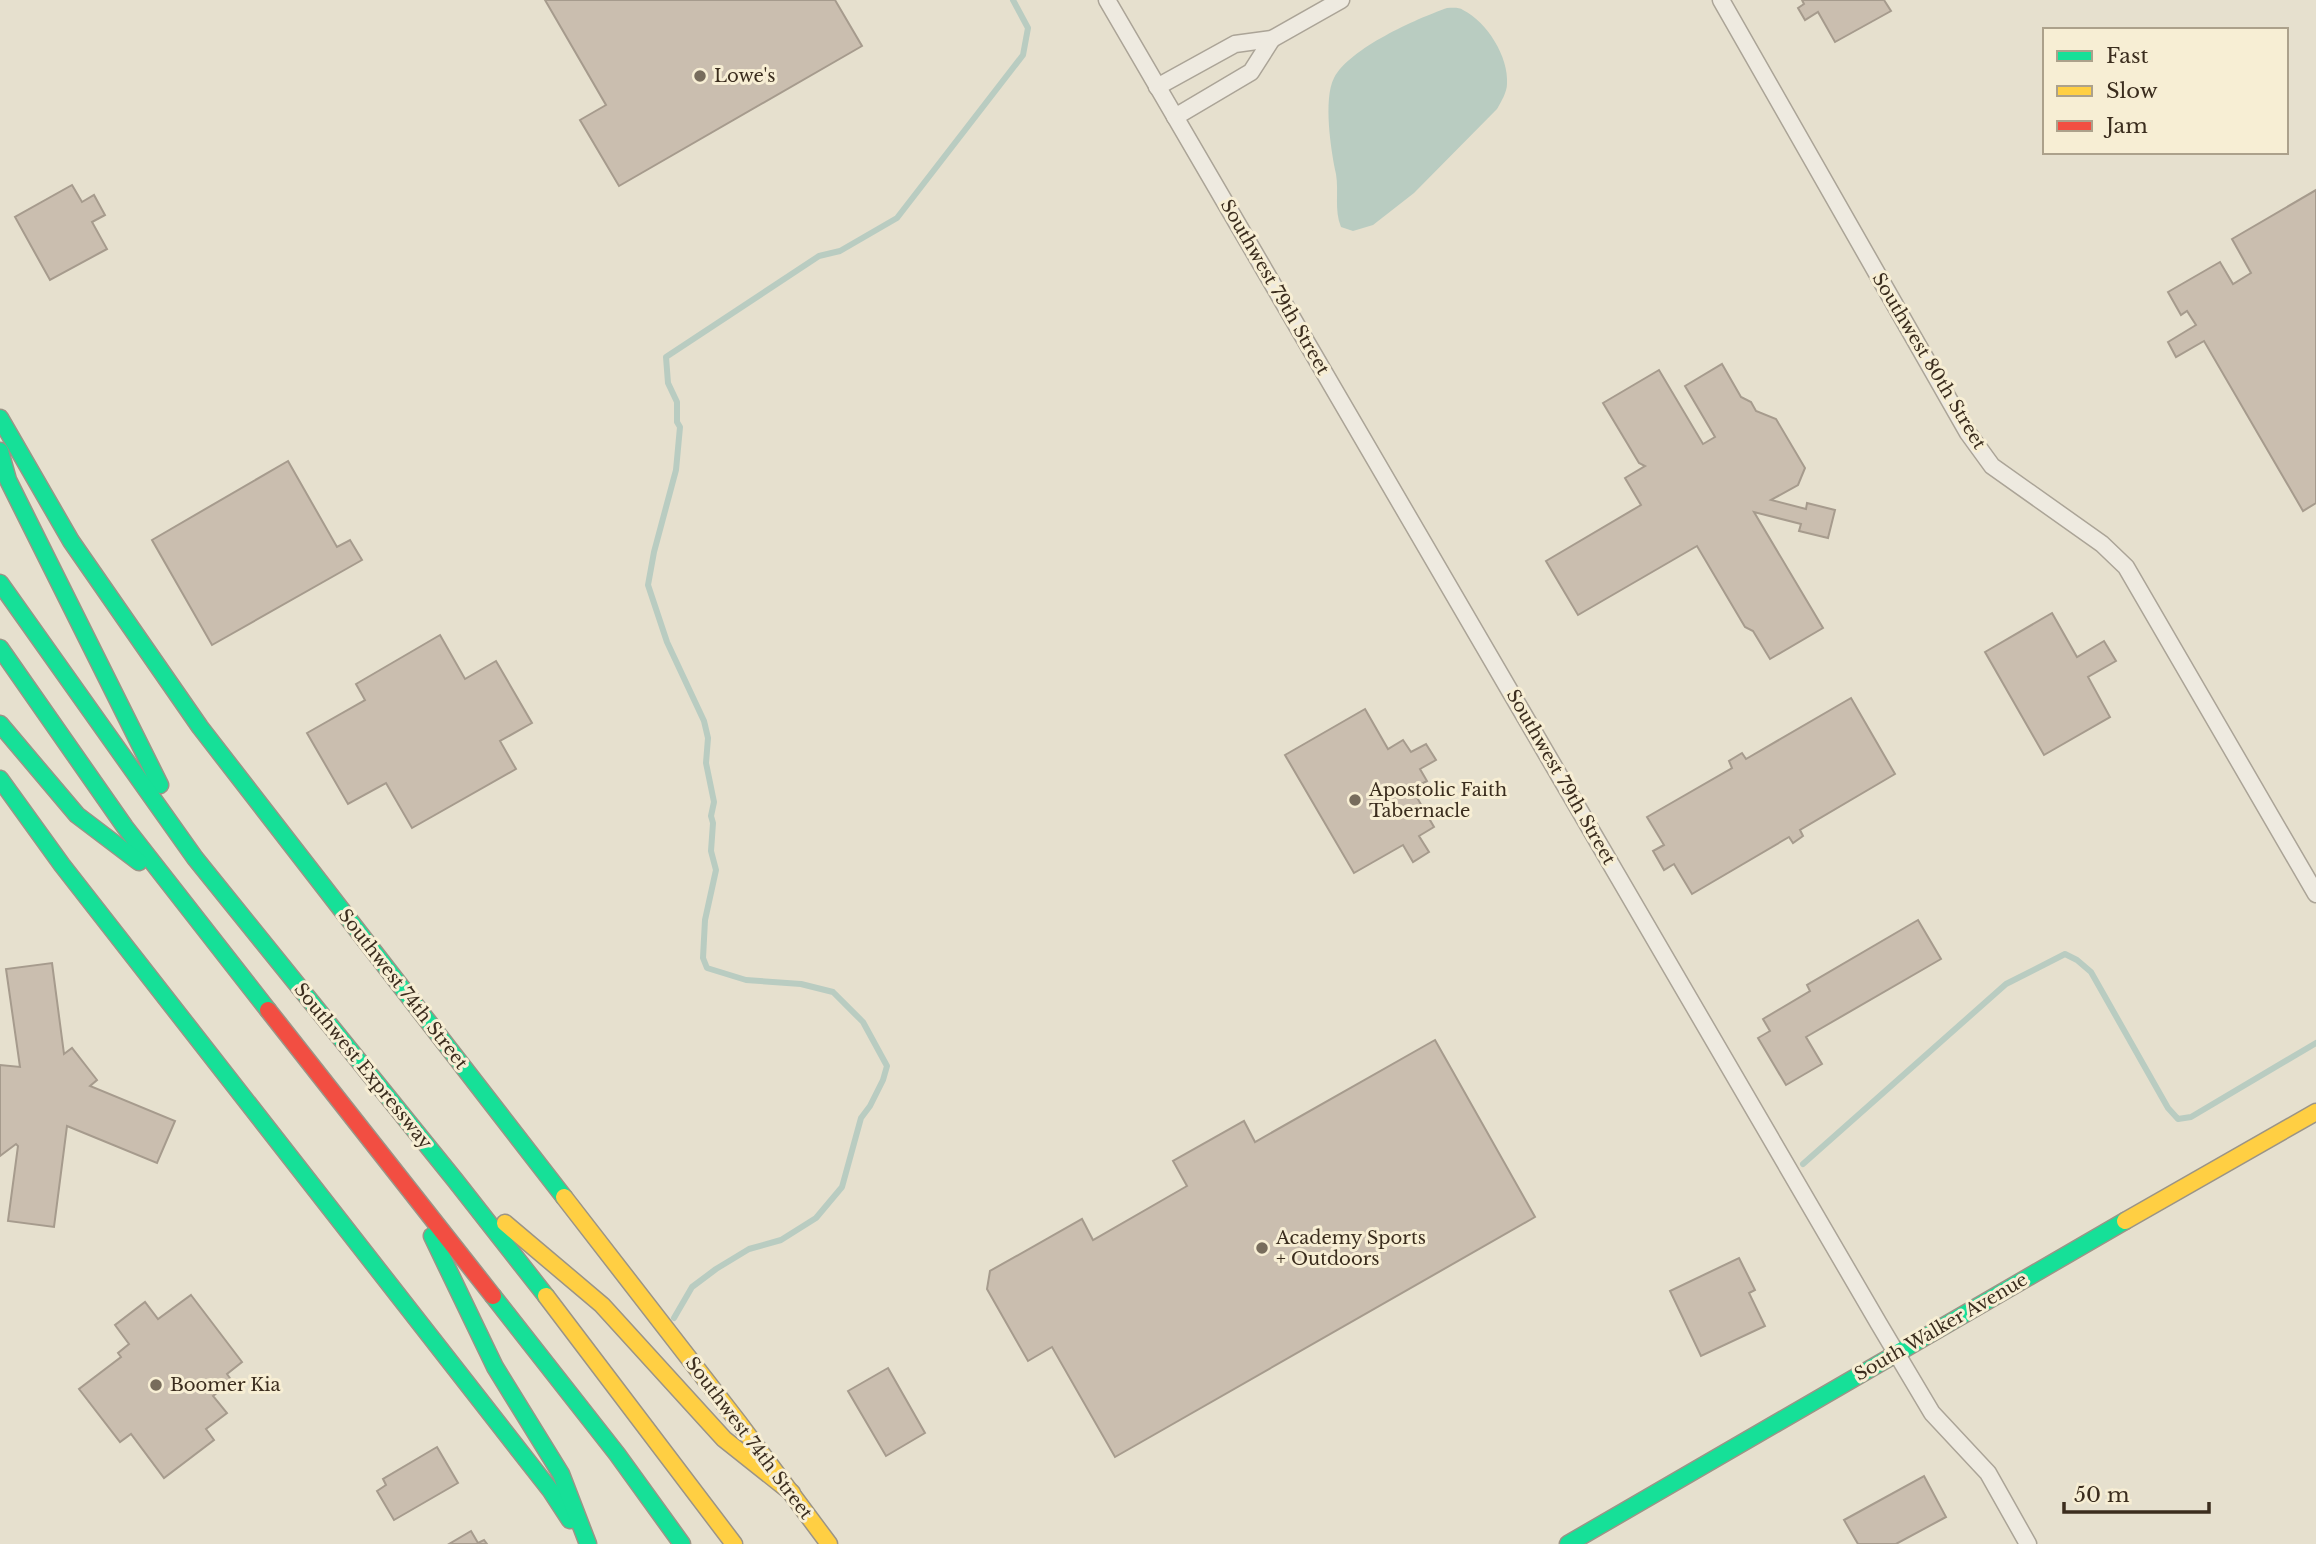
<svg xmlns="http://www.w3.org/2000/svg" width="2316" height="1544" font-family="'Libre Baskerville',serif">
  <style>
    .water { fill: #b9ccc1 }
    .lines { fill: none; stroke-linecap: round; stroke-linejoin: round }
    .stream { stroke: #b9ccc1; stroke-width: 6 }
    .building { fill: #cabeaf; stroke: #a69b8d; stroke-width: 2 }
    .street-casing { stroke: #aba497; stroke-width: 19 }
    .fast-casing { stroke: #9b9487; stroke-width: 19 }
    .slow-casing { stroke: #9b9487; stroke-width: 19 }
    .jam-casing { stroke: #9b9487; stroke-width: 19 }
    .street { stroke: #eeeae0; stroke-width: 16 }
    .fast { stroke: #16e098; stroke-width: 16 }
    .slow { stroke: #ffcf43; stroke-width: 16 }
    .jam { stroke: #f24e42; stroke-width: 16 }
    .poi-dot { fill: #776c5c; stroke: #f7eed4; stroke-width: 2.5 }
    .labels { text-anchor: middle; stroke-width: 6; stroke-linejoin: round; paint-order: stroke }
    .poi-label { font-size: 18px; fill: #3b2d1e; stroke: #f7eed4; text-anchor: start }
    .street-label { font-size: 18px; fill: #3b2d1e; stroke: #f7eed4 }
  </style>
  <rect width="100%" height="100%" fill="#e6e0ce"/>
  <path class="water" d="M1447,8C1452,8 1459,7 1463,10C1487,22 1509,57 1507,84C1507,92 1501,102 1497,109L1414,193L1373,225L1353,231L1341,227C1334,210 1339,192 1336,174C1331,151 1323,99 1334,78C1350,48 1416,19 1447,8Z"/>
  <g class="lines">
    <g class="stream">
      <polyline points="1803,1164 2006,984 2065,954 2077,960 2091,972 2168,1108 2178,1119 2191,1117 2316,1043"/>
      <polyline points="674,1318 692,1287 716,1269 749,1249 781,1240 816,1218 842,1187 861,1118 870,1106 883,1080 887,1066 863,1022 833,992 801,984 746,980 707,968 703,958 705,920 716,870 711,851 713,823 711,816 714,802 706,763 708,738 704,721 667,642 648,585 654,552 676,470 680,427 677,422 677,402 668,383 666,357 819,256 840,251 897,218 1023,55 1028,28 1013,0"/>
    </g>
  </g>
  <g class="building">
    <polygon points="545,0 835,0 862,46 619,186 580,120 606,105"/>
    <polygon points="1802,0 1884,0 1891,11 1835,42 1818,12 1805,20 1798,8 1804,4"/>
    <polygon points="72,185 82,202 94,195 105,215 92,222 107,249 50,280 15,217"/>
    <polygon points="2316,190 2316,503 2303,511 2204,341 2176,357 2168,342 2196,325 2187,311 2181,315 2168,292 2220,262 2233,284 2251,273 2232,239"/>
    <polygon points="1722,364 1741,397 1751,402 1756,411 1776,419 1805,468 1798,485 1771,500 1806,509 1807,503 1835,510 1828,538 1799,531 1801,524 1754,512 1823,628 1770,659 1753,631 1745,627 1697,546 1578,615 1546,561 1641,505 1625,478 1645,466 1639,463 1603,403 1659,370 1703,444 1715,437 1685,386"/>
    <polygon points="288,461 337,547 350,540 362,560 212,645 152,540"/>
    <polygon points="2052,613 2077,657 2104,641 2116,661 2088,677 2110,717 2044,755 1985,652"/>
    <polygon points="440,635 465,679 496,661 532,723 500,741 516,769 412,828 386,783 348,804 307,733 365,700 356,684"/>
    <polygon points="1851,698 1895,774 1800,830 1803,836 1793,843 1789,837 1692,894 1674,864 1664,870 1653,851 1664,845 1647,817 1732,768 1729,761 1742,753 1746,759"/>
    <polygon points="1365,709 1388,749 1403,740 1411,752 1426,744 1436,760 1420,769 1427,781 1412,789 1434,827 1419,836 1429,852 1413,862 1403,845 1354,873 1285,755"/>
    <polygon points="1918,920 1941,959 1806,1037 1822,1064 1786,1085 1758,1038 1770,1031 1763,1019 1810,991 1807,985"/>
    <polygon points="52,963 64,1054 72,1048 97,1080 90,1086 175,1121 157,1163 67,1126 54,1227 8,1221 18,1146 16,1144 0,1156 0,1065 20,1067 6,969"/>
    <polygon points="1435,1040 1535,1217 1115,1457 1052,1347 1028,1361 987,1289 990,1271 1082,1219 1093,1240 1187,1186 1173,1161 1244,1121 1255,1142"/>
    <polygon points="1739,1258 1755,1290 1749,1293 1765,1326 1701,1356 1670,1291"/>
    <polygon points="191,1295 242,1362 227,1374 232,1381 213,1396 227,1413 206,1429 214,1440 164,1478 131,1434 120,1442 79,1389 121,1357 118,1353 129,1344 115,1325 145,1302 158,1319"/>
    <polygon points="888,1368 925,1433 886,1456 848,1391"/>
    <polygon points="437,1447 458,1483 394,1520 377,1491 386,1485 383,1479"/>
    <polygon points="1924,1476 1946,1517 1896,1544 1858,1544 1844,1520"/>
    <polygon points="471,1531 478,1543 484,1540 487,1544 449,1544"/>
  </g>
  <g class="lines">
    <defs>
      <g id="street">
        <polyline points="1107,0 1879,1324 1932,1413 1988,1473 2028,1544"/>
        <polyline points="1721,0 1968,433 1992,466 2102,544 2126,567 2316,894"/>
        <polyline points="1157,87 1235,44 1272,39 1341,0"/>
        <polyline points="1175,117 1251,72 1272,39"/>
      </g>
      <g id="fast">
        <polyline points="0,418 71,541 200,727 564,1197"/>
        <polyline points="0,451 8,480 160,785"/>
        <polyline points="0,583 195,858 455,1180 546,1296"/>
        <polyline points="0,648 125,827 268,1010"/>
        <polyline points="0,724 77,815 139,862"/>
        <polyline points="0,779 62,865 551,1491 570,1520"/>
        <polyline points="432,1236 495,1367 561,1474 588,1544"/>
        <polyline points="493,1296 617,1454 682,1544"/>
        <polyline points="1568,1544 2125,1221"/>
      </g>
      <g id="slow">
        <polyline points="564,1197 739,1423 829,1544"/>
        <polyline points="2125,1221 2316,1112"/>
        <polyline points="505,1223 602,1305 724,1439 792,1493"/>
        <polyline points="546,1296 734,1544"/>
      </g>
      <polyline id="jam" points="268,1010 493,1296"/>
    </defs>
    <use href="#street" class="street-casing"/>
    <use href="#fast" class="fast-casing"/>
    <use href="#slow" class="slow-casing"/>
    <use href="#jam" class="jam-casing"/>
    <use href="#street" class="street"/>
    <use href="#fast" class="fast"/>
    <use href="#slow" class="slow"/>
    <use href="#jam" class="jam"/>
  </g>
  <g class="poi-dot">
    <circle cx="700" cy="76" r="7"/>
    <circle cx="1355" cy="800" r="7"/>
    <circle cx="1262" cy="1248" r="7"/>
    <circle cx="156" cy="1385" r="7"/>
  </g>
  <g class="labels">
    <g class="poi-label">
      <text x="714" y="82">Lowe's</text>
      <text x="1369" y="796">Apostolic Faith<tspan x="1369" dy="21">Tabernacle</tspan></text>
      <text x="1276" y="1244">Academy Sports<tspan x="1276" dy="21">+ Outdoors</tspan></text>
      <text x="170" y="1391">Boomer Kia</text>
    </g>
    <g class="street-label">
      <text transform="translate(1275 287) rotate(60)" y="6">Southwest 79th Street</text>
      <text transform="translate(1929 361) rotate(59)" y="6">Southwest 80th Street</text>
      <text transform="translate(1561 777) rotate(60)" y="6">Southwest 79th Street</text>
      <text transform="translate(403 989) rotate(52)" y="6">Southwest 74th Street</text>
      <text transform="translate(363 1066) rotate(51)" y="6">Southwest Expressway</text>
      <text transform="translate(1941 1327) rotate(-30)" y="6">South Walker Avenue</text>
      <text transform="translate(749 1438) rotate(53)" y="6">Southwest 74th Street</text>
    </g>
  </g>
  <rect x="2043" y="28" width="245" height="126" fill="#f7eed4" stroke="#aca18b" stroke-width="2"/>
  <rect x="2057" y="51" width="35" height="10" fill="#16e098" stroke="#aca18b" stroke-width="2"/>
  <text x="2106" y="63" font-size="21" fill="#3b2d1e">Fast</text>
  <rect x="2057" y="86" width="35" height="10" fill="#ffcf43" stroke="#aca18b" stroke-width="2"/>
  <text x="2106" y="98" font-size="21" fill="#3b2d1e">Slow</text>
  <rect x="2057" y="121" width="35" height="10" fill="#f24e42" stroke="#aca18b" stroke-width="2"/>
  <text x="2106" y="133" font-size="21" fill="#3b2d1e">Jam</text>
  <path d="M2064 1502v10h145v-10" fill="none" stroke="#3b2d1e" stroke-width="3.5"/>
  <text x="2074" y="1502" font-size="21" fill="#3b2d1e" stroke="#f7eed4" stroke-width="5" paint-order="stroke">50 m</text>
</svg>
